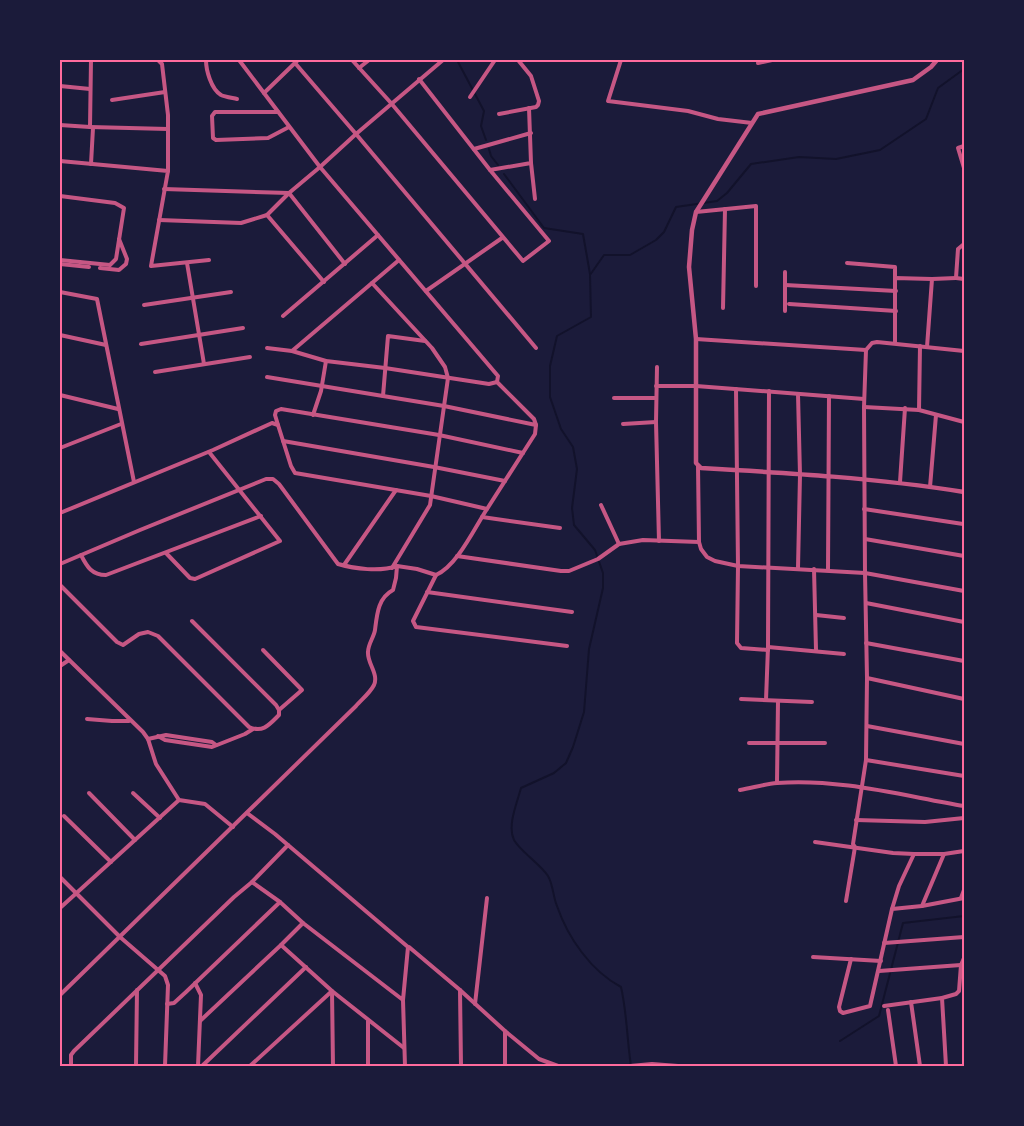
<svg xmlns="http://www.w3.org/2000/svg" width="1024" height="1126" font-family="'Exo 2',sans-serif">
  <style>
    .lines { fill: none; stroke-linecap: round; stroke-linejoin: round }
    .stream { stroke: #12122b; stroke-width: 2 }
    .minor { stroke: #c65784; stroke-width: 4 }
    .tertiary { stroke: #c65784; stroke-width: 4.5 }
    .neatline { fill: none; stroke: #ff6b9d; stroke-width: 2 }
  </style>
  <rect width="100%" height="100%" fill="#1b1b3a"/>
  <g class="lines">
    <g class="stream">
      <polyline points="457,60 484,111 481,126 486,140"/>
      <polyline points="489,149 491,156 498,165"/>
      <polyline points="504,174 544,228 583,234 590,274"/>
      <polyline points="840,1041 879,1016 903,923 964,916"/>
      <path d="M631,1066C627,1040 627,1013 621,987C591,971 568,938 557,906C553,897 553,884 548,876C541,865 520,851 514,840C507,826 517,803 521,788L554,773L566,763L573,747L584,712L589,649L603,588V573L595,550L574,525L572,508L577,469L573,447L561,429L550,397V366L557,336L591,317L590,275L604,255H630L656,240L664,232L676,207L717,201L727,193L751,164L799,157L836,159L880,150L926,119L938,88L964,69"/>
    </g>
    <g class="minor">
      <polyline points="158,60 162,64 168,115 168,171"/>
      <path d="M206,60C206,70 211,89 221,95C225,97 233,98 237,99"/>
      <polyline points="352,60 391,103 523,261 549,241 490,170 419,79"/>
      <polyline points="621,60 608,101 688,111 718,119 752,123"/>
      <polyline points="295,63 356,134 536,348"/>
      <polyline points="758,63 772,60"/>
      <polyline points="359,68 369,60"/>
      <polyline points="60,86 90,89"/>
      <polyline points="264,93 298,60"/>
      <polyline points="470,97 495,60"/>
      <polyline points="112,100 165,92"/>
      <polyline points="278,112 215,112 212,116 213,138 216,140 268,138 289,127"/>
      <polyline points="499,114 536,107 538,105 539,101 531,76 518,60"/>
      <polyline points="60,125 90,127 91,60"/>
      <polyline points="90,127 168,129"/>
      <polyline points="964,146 958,148 964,168"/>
      <polyline points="474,149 531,133"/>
      <polyline points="60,161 168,171 151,266 209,260"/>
      <polyline points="531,163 535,199"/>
      <polyline points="91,164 93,128"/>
      <polyline points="490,170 531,163 529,108"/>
      <polyline points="164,189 289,193 345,264"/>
      <polyline points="60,196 115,203 124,208 116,259 110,265 60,260"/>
      <polyline points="696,212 756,206 756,286"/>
      <polyline points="267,215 324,282"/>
      <polyline points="159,220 241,223 267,215 289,193 320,167 356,134 443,60"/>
      <polyline points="964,244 958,249 956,278 964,279"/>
      <polyline points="187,263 204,364"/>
      <polyline points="847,263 895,267 895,278"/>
      <polyline points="60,264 89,267"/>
      <polyline points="100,268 119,270 126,264 127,259 119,239"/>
      <polyline points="785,272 785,311"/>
      <polyline points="372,283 432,348 445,367 448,378 430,505 392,568"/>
      <polyline points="785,285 896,291"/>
      <polyline points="426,291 502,238"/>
      <polyline points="60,292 97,299 134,482"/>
      <polyline points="789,304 896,311"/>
      <polyline points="144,305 231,292"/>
      <polyline points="723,308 725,209"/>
      <polyline points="283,316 378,235"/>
      <polyline points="60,335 106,345"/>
      <polyline points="696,339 866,350"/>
      <polyline points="895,343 895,278 932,279"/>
      <polyline points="141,344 243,328"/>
      <polyline points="927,347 932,279 956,278"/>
      <polyline points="267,348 292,351 326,361 385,368 489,384 497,382"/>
      <polyline points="292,351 399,260"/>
      <polyline points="657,367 656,422 659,541"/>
      <polyline points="155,372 250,357"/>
      <polyline points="267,377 444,406 536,425"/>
      <polyline points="656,386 696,386 864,399"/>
      <polyline points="736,389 738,566 737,643 741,648 768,650"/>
      <polyline points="798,394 800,475 798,568"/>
      <polyline points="60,395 118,409"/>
      <polyline points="383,396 388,336 425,341"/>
      <polyline points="614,398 656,398"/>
      <polyline points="864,407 919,410 964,422"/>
      <polyline points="919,410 920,346"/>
      <polyline points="313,415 321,391 326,361"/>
      <polyline points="623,424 656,422"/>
      <polyline points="278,425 275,415 276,411 281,409 439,435 523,453"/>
      <polyline points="283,441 434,467 505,481"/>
      <polyline points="60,448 121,424"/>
      <polyline points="698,466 699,542 701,549 707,557 715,561 738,566 865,573 864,407 866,350 872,343 877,342 964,351"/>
      <polyline points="900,482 905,408"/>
      <polyline points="930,487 936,415"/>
      <polyline points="601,505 619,544"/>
      <polyline points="864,509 963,524"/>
      <polyline points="60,513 213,450 272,423 278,425 291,466 295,473 431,496 487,509 535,434 536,425 534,419 497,382 498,376 320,167 239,60"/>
      <polyline points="482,517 560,528"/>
      <polyline points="865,539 964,556"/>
      <polyline points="166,553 190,578 195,579 280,541 209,452"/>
      <path d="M81,555C87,567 92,575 106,575L261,516"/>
      <polyline points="457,556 561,571 569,571 598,559 619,544 643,540 699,542"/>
      <path d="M60,564L140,530L266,479H273L279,484L338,564C355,569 380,572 397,566L396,578L393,590C378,598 377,614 375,630C374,637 368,644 368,652C367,663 379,674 374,685C370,693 361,700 356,706L60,995"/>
      <polyline points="344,565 396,490"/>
      <path d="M397,566L417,569L436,575C457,566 474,529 487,509"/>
      <polyline points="814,569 816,650"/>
      <polyline points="828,570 829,396"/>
      <polyline points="436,575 413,621 416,627 567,646"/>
      <path d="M60,585L117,642L123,645L139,634L148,632L158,636L249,727C263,733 269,725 279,715V710L276,705L192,621"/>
      <polyline points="427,592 572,612"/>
      <polyline points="866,603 964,622"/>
      <polyline points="816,615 844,618"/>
      <polyline points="866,643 964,661"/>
      <polyline points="768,647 844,654"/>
      <polyline points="263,650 302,690 279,710"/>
      <polyline points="60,651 143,732 148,739 156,764 179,800 205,804 233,827"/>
      <polyline points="60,666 69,660"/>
      <polyline points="867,678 964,699"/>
      <polyline points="741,699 812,702"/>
      <polyline points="766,700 768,647 769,391"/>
      <polyline points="60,717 60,721"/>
      <polyline points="87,719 112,721 129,721"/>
      <polyline points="867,726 964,744"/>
      <polyline points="158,736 165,740 212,747 245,734 253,729"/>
      <polyline points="148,739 166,735 212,742 216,745"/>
      <polyline points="749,743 825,743"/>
      <polyline points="866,760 964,776"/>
      <polyline points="777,783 778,701"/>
      <path d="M740,790C752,788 765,784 777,783C838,778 904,796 964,806"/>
      <polyline points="89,793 135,840"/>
      <polyline points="133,793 160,818"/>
      <polyline points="64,816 111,862"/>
      <polyline points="856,820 925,822 964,818"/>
      <polyline points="815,842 893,853 914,854"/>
      <polyline points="60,877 120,937 165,976 168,985 165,1066"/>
      <polyline points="252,882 288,845"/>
      <polyline points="961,898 964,890"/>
      <polyline points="846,901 855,847 853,844 866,760 867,678 865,573 964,591"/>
      <polyline points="922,906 944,854"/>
      <polyline points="60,908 179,800"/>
      <polyline points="892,909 899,886 914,854 944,854 964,851"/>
      <polyline points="884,943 964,937"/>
      <polyline points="281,945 303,923"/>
      <polyline points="409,947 460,990 505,1031 505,1066"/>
      <polyline points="813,957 881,961"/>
      <polyline points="851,959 839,1007 840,1011 843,1013 870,1006 892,909 922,906 964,898"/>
      <polyline points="879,971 961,965"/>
      <polyline points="195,983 201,995 198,1066"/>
      <polyline points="460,990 461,1066"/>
      <polyline points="403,1000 405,1066"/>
      <polyline points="911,1002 920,1066"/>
      <polyline points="167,1004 174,1003 186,992 280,902"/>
      <polyline points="475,1004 487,898"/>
      <polyline points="884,1006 942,998"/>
      <polyline points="888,1010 896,1066"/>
      <polyline points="200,1021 281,945 332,991 333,1066"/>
      <polyline points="505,1031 539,1059 558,1066"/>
      <polyline points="71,1066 71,1055 74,1051 234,897 252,882 280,902 303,923 403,1000 408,947 275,834 247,813"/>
      <polyline points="136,1066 137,990"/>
      <polyline points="202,1066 306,967"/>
      <polyline points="250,1066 332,991 404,1048"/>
      <polyline points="368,1066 368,1021"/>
      <polyline points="630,1066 652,1064 678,1066"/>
      <polyline points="946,1066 942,998 956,994 959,991 961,965 964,958"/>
    </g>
    <path class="tertiary" d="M937,60L931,67L913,80L758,114L696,212L692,230L689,267L696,339V463L701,468C789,473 877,478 964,492"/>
  </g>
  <rect width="1024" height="1126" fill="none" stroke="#1b1b3a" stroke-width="122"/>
  <rect x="61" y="61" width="902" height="1004" class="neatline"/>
</svg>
